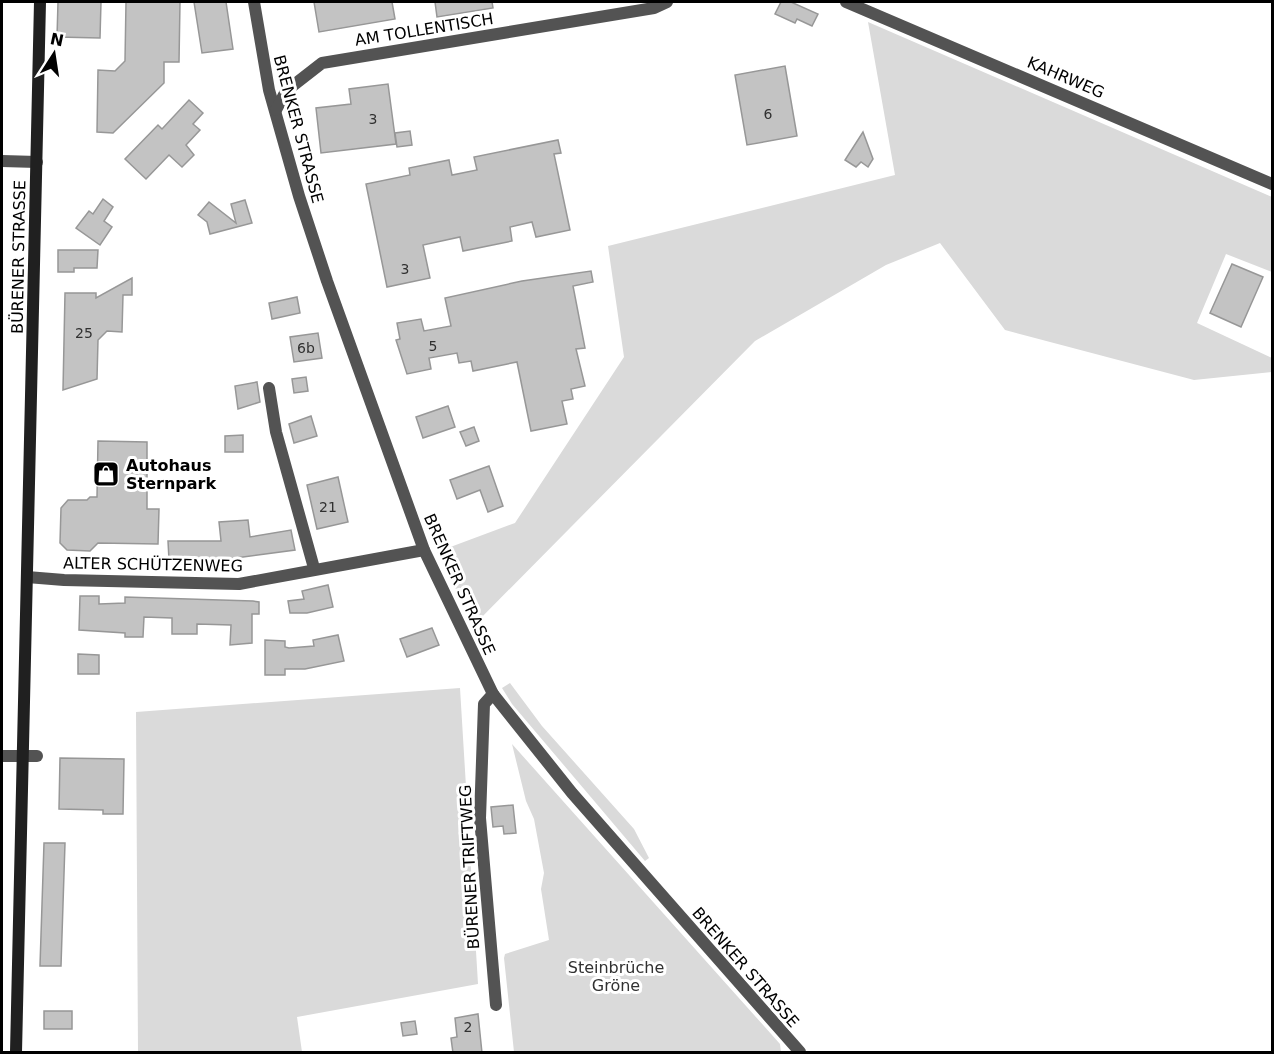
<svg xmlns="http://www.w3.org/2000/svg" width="1274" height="1054" font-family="'DejaVu Sans',sans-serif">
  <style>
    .green { fill: #dadada }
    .building { fill: #c3c3c3; stroke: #979797; stroke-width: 1.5 }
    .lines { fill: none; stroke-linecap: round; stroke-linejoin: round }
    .street { stroke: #535353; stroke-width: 12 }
    .secondary { stroke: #202020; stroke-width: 12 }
    .labels { text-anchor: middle; stroke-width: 6; stroke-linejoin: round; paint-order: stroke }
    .number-label { font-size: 14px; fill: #313131 }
    .street-label { font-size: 16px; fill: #000; stroke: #fff }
    .poi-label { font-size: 16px; font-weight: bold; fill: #000; stroke: #fff; text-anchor: start }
    .park-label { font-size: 16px; fill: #313131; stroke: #fff }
  </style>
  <rect width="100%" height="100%" fill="#fff"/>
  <g class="green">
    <polygon points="868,22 1272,197 1272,272 1226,254 1197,323 1272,358 1272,372 1194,380 1005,330 940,243 886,265 755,341 474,625 437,552 515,523 624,357 608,246 895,175"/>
    <polygon points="510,683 542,726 634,829 649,858 645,861 512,704 502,688"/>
    <polygon points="460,688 478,984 297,1017 302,1052 138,1052 136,712"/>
    <polygon points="512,744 780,1044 781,1052 514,1052 504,958 505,954 549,940 541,889 544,873 534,819 526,801"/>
  </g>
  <g class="building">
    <polygon points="58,2 101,2 100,38 57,37"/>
    <polygon points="126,2 180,2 179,62 164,62 164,83 113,133 97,132 98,70 115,71 125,61"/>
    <polygon points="194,2 226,2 233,49 202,53"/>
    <polygon points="314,2 392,2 395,19 319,32"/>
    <polygon points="435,2 492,2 493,8 437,17"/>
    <polygon points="781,2 791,2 818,14 812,26 797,19 795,23 775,14"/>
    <polygon points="785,66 797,136 747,145 735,75"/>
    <polygon points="388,84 396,144 321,153 316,108 351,104 349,89"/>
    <polygon points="189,100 203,113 193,124 200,130 186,145 194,155 182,167 169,155 146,179 125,159 158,125 162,129"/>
    <polygon points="410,131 412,145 397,147 395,133"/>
    <polygon points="863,132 873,159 868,167 861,162 856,167 845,160"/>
    <polygon points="558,140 561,153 554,154 570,230 536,237 532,222 510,227 512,241 463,251 460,237 423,245 430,278 387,287 366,184 410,175 409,168 449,160 452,175 477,170 474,157"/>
    <polygon points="103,199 113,207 104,221 112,227 100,245 76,228 89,211 93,214"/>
    <polygon points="245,200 252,223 210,234 207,222 198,215 209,202 236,223 231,204"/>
    <polygon points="58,250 98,250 97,268 74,268 74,272 58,272"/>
    <polygon points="1232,264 1263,277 1241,327 1210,313"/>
    <polygon points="591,271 593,282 573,286 585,348 576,349 585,386 571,389 573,399 562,401 567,424 531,431 517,362 473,371 471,361 459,363 457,353 429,358 431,369 407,374 396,340 400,339 397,323 421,319 424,331 451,326 445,298 522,281"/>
    <polygon points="132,278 132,295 123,295 122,332 107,331 98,340 97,379 63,390 65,293 96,293 96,298"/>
    <polygon points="297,297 300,313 272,319 269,303"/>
    <polygon points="318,333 322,358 294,362 290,337"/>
    <polygon points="306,377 308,391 294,393 292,379"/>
    <polygon points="257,382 260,402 238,409 235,386"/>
    <polygon points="448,406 455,427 423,438 416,417"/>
    <polygon points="311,416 317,436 294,443 289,424"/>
    <polygon points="474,427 479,441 466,446 460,432"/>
    <polygon points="243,435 243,452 225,452 225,436"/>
    <polygon points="98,441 147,442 147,509 159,509 158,544 98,543 90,551 67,550 60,543 61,508 68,500 87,500 90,497 97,497"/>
    <polygon points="489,466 503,506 488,512 480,490 457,499 450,480"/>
    <polygon points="338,477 348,522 317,529 307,485"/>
    <polygon points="248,520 250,537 291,530 295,550 221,560 169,560 168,541 221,541 219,522"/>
    <polygon points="328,585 333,607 307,613 290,613 288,601 304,599 302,591"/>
    <polygon points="80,596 99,596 99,604 125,603 125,597 253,601 259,602 259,614 252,614 252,643 230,645 231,625 197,624 197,634 172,634 172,618 144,617 143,637 125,637 125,633 79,630"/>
    <polygon points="432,628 439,645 407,657 400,639"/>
    <polygon points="338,635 344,661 305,669 285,669 285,675 265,675 265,640 285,641 285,647 289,648 314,646 313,640"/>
    <polygon points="78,654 99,655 99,674 78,674"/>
    <polygon points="60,758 124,759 123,814 103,814 103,810 59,809"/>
    <polygon points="513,805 516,833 504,834 503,826 493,827 491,807"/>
    <polygon points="44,843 65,843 61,966 40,966"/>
    <rect x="44" y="1011" width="28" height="18"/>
    <polygon points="478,1014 482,1053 453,1053 451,1038 457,1037 455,1018"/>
    <polygon points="415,1021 417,1034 403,1036 401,1023"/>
  </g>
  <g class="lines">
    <g class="street">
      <polyline points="254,2 269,90 299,196 327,281 424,550 493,694 572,793 800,1052"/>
      <polyline points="846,2 1272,184"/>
      <polyline points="276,110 286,91 322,63 654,8 667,2"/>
      <polyline points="2,161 37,162"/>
      <polyline points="269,388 276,432 314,568"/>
      <polyline points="27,577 64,580 239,584 424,550"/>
      <polyline points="493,694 484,704 480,818 496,1005"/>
      <polyline points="2,756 37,756"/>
    </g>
    <polyline class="secondary" points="16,1052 40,2"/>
  </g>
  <defs>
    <symbol id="shop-square" viewBox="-11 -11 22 22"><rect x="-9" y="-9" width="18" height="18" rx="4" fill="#000" stroke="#fff"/><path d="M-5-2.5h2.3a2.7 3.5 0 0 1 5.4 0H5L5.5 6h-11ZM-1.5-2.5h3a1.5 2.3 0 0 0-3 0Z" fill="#fff"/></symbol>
  </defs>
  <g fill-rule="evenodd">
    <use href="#shop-square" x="91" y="459" width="30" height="30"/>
  </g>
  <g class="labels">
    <g class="number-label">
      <text x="768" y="119">6</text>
      <text x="373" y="124">3</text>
      <text x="405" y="274">3</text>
      <text x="84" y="338">25</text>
      <text x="433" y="351">5</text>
      <text x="306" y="353">6b</text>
      <text x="328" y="512">21</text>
      <text x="468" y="1032">2</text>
    </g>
    <g class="street-label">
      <text transform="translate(424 29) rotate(-9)" y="6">AM TOLLENTISCH</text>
      <text transform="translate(1066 77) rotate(23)" y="6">KAHRWEG</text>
      <text transform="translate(299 129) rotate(75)" y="6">BRENKER STRASSE</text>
      <text transform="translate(18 257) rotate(-89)" y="6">BÜRENER STRASSE</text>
      <text transform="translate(153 564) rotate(1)" y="6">ALTER SCHÜTZENWEG</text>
      <text transform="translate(460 584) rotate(66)" y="6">BRENKER STRASSE</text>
      <text transform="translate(469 867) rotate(-93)" y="6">BÜRENER TRIFTWEG</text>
      <text transform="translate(746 967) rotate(49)" y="6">BRENKER STRASSE</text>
    </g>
    <g class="poi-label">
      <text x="126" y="471">Autohaus<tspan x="126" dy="18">Sternpark</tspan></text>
    </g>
    <g class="park-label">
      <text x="616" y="973">Steinbrüche<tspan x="616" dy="18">Gröne</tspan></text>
    </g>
  </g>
  <rect width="1274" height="1054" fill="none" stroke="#000000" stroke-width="6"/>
  <g transform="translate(54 54) rotate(12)" stroke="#ffffff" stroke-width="4.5" paint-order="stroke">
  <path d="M0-4.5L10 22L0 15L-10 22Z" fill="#000000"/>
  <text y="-9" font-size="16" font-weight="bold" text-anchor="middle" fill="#000000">N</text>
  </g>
</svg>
